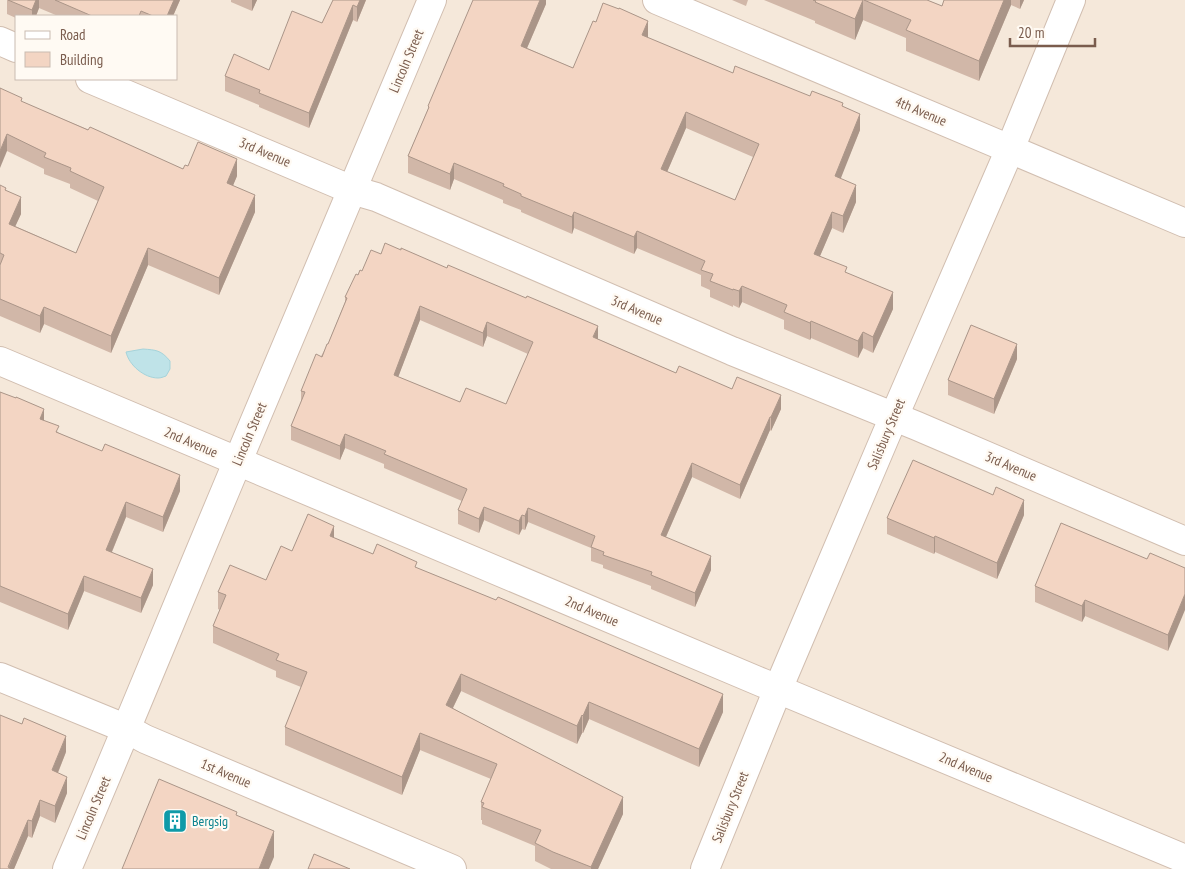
<svg xmlns="http://www.w3.org/2000/svg" width="1185" height="869" font-family="'PT Sans Narrow',sans-serif">
  <style>
    .residential { fill: #f5e8da; fill-rule: evenodd }
    .water { fill: #bfe3e8; stroke: #a5d3da }
    .lines { fill: none; stroke-linecap: round; stroke-linejoin: round }
    .minor-casing { stroke: #d1beb0; stroke-width: 30 }
    .tertiary-casing { stroke: #d1beb0; stroke-width: 30 }
    .minor { stroke: #fff; stroke-width: 28 }
    .tertiary { stroke: #fff; stroke-width: 28 }
    .wall { fill: #d1b7a8; fill-rule: evenodd }
    .shaded-wall { fill: #aa9588 }
    .building { fill: #f3d5c3; stroke: #aa9588; fill-rule: evenodd }
    .labels { text-anchor: middle; stroke-width: 4.5; stroke-linejoin: round; paint-order: stroke }
    .street-label { font-size: 14px; fill: #7a5c4d; stroke: #fffaf3 }
    .culture-label { font-size: 14px; fill: #0d838f; stroke: #fffaf3; text-anchor: start }
  </style>
  <rect width="100%" height="100%" fill="#fdf6ec"/>
  <path class="residential" d="M0,0H1185V869H0ZM16,16H176V79H16Z"/>
  <path class="water" d="M143,349C156,350 161,350 170,361V369L166,376C163,377 161,378 158,378C144,378 129,365 126,352Z"/>
  <g class="lines">
    <defs>
      <g id="minor">
        <polyline points="657,0 1185,223"/>
        <polyline points="0,41 16,48"/>
        <polyline points="90,79 352,190 376,197 732,351 917,426 1185,541"/>
        <polyline points="0,361 763,683 1185,859"/>
        <polyline points="0,677 127,729 145,739 452,869"/>
        <polyline points="705,869 778,689 886,435 1010,149 1071,0"/>
      </g>
      <path id="tertiary" d="M67,869C125,734 180,598 237,463C301,308 367,154 432,0"/>
    </defs>
    <use href="#minor" class="minor-casing"/>
    <use href="#tertiary" class="tertiary-casing"/>
    <use href="#minor" class="minor"/>
    <use href="#tertiary" class="tertiary"/>
  </g>
  <g class="wall">
    <polygon points="7,0 180,0 173,16 58,16 39,8 36,16 16,16 16,18 7,14"/>
    <polygon points="231,0 257,0 252,11 231,2"/>
    <polygon points="333,0 366,0 357,22 353,20 309,128 259,107 259,105 225,91 225,76 269,70 322,23"/>
    <path d="M546,0V4L527,48L573,68L648,38L733,73L843,107L860,130L840,178L856,202L843,233L832,228L820,256L847,273L893,309L873,353L863,348L858,358L811,338L810,340L784,329V320L742,302L739,308L733,305V307L710,297V290L701,286V275L637,248L634,254L574,228L572,234L521,212V210L503,203V200L454,179L450,190L408,173V156L428,109V106ZM686,128L753,157L735,200L667,172Z"/>
    <polygon points="732,0 748,0 746,6"/>
    <polygon points="764,0 927,0 942,6 944,0 1024,0 1020,9 1011,5 979,81 906,51 906,38 863,20 855,40 815,23 815,21"/>
    <polygon points="0,88 22,102 183,169 188,166 237,176 233,185 255,212 219,295 148,265 111,353 44,324 40,333 0,316 0,185 6,191 21,214 15,226 76,253 98,201 70,188 70,184 44,174 44,169 7,151"/>
    <path d="M381,254L598,339L676,373L732,389L781,409L771,431L770,430L740,499L692,477L666,537L711,570L695,607L651,589V586L603,568V565L591,561V548L528,522L525,530L522,529L519,535L484,520L479,533L458,524V510L462,501L384,468V464L345,448L340,460L291,440V426L301,403V391L328,344L345,302V297L358,275ZM420,320L483,347L487,336L528,354L506,404L460,402L398,377Z"/>
    <polygon points="1017,359 994,414 948,395 948,380"/>
    <polygon points="0,392 44,420 59,433 180,491 163,532 126,517 112,552 153,585 141,613 84,591 68,630 0,602"/>
    <polygon points="993,495 1024,515 997,579 935,552 934,554 887,534 887,518"/>
    <polygon points="334,538 373,554 417,568 723,712 699,767 589,719 583,733 582,733 577,744 461,691 453,708 623,814 598,869 551,869 535,861 535,846 482,824 482,820 481,820 481,802 491,779 420,750 402,795 285,745 285,727 301,687 276,677 276,671 213,643 213,626 220,610 218,609 218,592 266,580 292,551"/>
    <polygon points="1147,559 1185,568 1168,651 1085,616 1082,622 1035,602 1035,586"/>
    <polygon points="66,752 58,773 67,793 55,823 40,816 32,838 28,836 14,869 0,869"/>
  </g>
  <g class="shaded-wall">
    <polygon points="36,0 39,0 39,8 36,16 32,16 32,10"/>
    <polygon points="174,0 180,0 173,16 167,16"/>
    <polygon points="252,0 257,0 252,11"/>
    <polygon points="360,0 366,0 357,22 357,7"/>
    <polygon points="540,0 546,0 546,4 521,62 521,46"/>
    <polygon points="863,0 863,20 855,40 855,19"/>
    <polygon points="1004,0 1011,0 1011,5 979,81 979,61"/>
    <polygon points="1020,0 1024,0 1020,9"/>
    <polygon points="353,5 353,20 309,128 309,113"/>
    <polygon points="648,21 648,37 642,52 642,35"/>
    <polygon points="686,112 686,128 661,186 661,169"/>
    <polygon points="860,114 860,130 835,193 835,176"/>
    <polygon points="7,134 7,151 0,168 0,151"/>
    <polygon points="237,159 237,176 227,200 227,183"/>
    <polygon points="454,163 454,179 450,190 450,174"/>
    <polygon points="856,185 856,202 843,233 843,216"/>
    <polygon points="255,195 255,212 219,295 219,278"/>
    <polygon points="21,197 21,214 9,240 9,224"/>
    <polygon points="574,212 574,228 572,234 572,217"/>
    <polygon points="832,212 832,228 814,270 814,254"/>
    <polygon points="637,231 637,248 634,254 634,237"/>
    <polygon points="148,248 148,265 111,353 111,336"/>
    <polygon points="742,286 742,302 739,308 739,291"/>
    <polygon points="893,292 893,309 873,353 873,337"/>
    <polygon points="420,306 420,320 394,388 394,375"/>
    <polygon points="44,307 44,324 40,333 40,316"/>
    <polygon points="811,321 811,338 810,340 810,323"/>
    <polygon points="487,322 487,336 483,347 483,333"/>
    <polygon points="598,326 598,340 593,337"/>
    <polygon points="863,332 863,348 858,358 858,341"/>
    <polygon points="1017,344 1017,359 994,414 994,399"/>
    <polygon points="781,395 781,409 771,431 771,417"/>
    <polygon points="44,409 44,424 40,419"/>
    <polygon points="770,417 770,430 740,499 740,485"/>
    <polygon points="345,434 345,448 340,460 340,446"/>
    <polygon points="692,463 692,477 661,548 661,535"/>
    <polygon points="180,475 180,491 163,532 163,517"/>
    <polygon points="1024,500 1024,515 997,579 997,563"/>
    <polygon points="126,502 126,517 106,566 106,550"/>
    <polygon points="484,507 484,520 479,533 479,519"/>
    <polygon points="528,508 528,522 525,530 525,516"/>
    <polygon points="522,515 522,529 519,535 519,521"/>
    <polygon points="334,526 334,544 330,536"/>
    <polygon points="935,536 935,552 934,554 934,538"/>
    <polygon points="711,556 711,570 695,607 695,593"/>
    <polygon points="153,569 153,585 141,613 141,598"/>
    <polygon points="84,576 84,591 68,630 68,614"/>
    <polygon points="1185,594 1185,610 1168,651 1168,635"/>
    <polygon points="1085,600 1085,616 1082,622 1082,606"/>
    <polygon points="461,674 461,691 446,722 446,705"/>
    <polygon points="723,694 723,712 699,767 699,749"/>
    <polygon points="589,702 589,719 583,733 583,716"/>
    <polygon points="582,715 582,733 577,744 577,726"/>
    <polygon points="420,733 420,750 402,795 402,777"/>
    <polygon points="66,736 66,752 52,787 52,770"/>
    <polygon points="67,777 67,793 55,823 55,806"/>
    <polygon points="623,797 623,814 598,869 591,869 591,867"/>
    <polygon points="40,800 40,816 32,838 32,821"/>
    <polygon points="28,820 28,836 14,869 8,869"/>
    <polygon points="274,831 274,857 269,869 259,869"/>
  </g>
  <g class="building">
    <polygon points="8,0 36,0 32,10"/>
    <polygon points="55,0 174,0 167,16 153,16 141,11 139,16 92,16"/>
    <polygon points="333,0 360,0 357,7 353,5 309,113 259,93 260,90 225,76 234,54 269,70 292,11 322,23"/>
    <path d="M473,0H540L521,46L573,68L593,21L596,22L603,3L619,9V8L648,21L642,35L733,73L735,66L810,96L812,91L843,103L842,106L860,114L835,176L856,185L843,216L832,212L814,254L847,267L845,272L893,292L873,337L863,332L858,341L811,321L810,323L784,312L787,305L742,286L739,291L733,289V290L710,281L713,274L701,270L705,261L637,231L634,237L574,212L572,217L521,196V194L503,186L504,184L454,163L450,174L408,156L429,107L428,106ZM686,112L759,144L735,200L661,169Z"/>
    <polygon points="813,0 863,0 855,19 815,2 816,1"/>
    <polygon points="864,0 927,0 942,6 944,0 1004,0 979,61 906,30 911,20"/>
    <polygon points="0,88 22,98 21,101 88,130 90,127 183,169 185,165 188,166 198,142 237,159 227,183 255,195 219,278 148,248 111,336 44,307 40,316 0,299 0,265 4,255 0,253 0,185 6,188 5,190 21,197 9,224 76,253 104,187 70,171 71,168 44,157 46,153 7,134 0,151"/>
    <path d="M385,243L401,250V248L447,268L448,265L526,298L527,296L598,326L593,337L676,373L679,366L732,389L737,377L781,395L771,417H770L740,485L692,463L661,535L711,556L695,593L651,575L652,572L603,555L604,552L591,547L595,536L528,508L525,516L522,515L519,521L484,507L479,519L458,510L467,489L384,454L386,451L345,434L340,446L291,426L305,392L301,391L316,354L322,357L327,344H328L347,298L345,297L356,274L358,275L360,270L362,271L371,250L381,254ZM420,306L483,333L487,322L533,342L506,404L466,388L460,402L394,375Z"/>
    <polygon points="971,325 1017,344 994,399 948,380"/>
    <polygon points="0,392 16,398 16,397 44,409 40,419 59,426 56,432 102,451 105,444 180,475 163,517 126,502 106,550 153,569 141,598 84,576 68,614 0,586"/>
    <polygon points="913,460 993,495 996,487 1024,500 997,563 935,536 934,538 887,518"/>
    <polygon points="308,514 334,526 330,536 373,554 377,544 417,562 415,567 496,600 498,597 723,694 699,749 589,702 583,716 582,715 577,726 461,674 446,705 623,797 591,867 553,852 535,843 541,830 482,807 484,803 481,802 497,764 420,733 402,777 285,727 307,672 276,660 279,654 213,626 226,595 218,592 230,565 266,580 281,546 292,551"/>
    <polygon points="1061,523 1147,559 1150,553 1185,568 1185,594 1168,635 1085,600 1082,606 1035,586"/>
    <polygon points="0,715 22,724 24,718 66,736 52,770 67,777 55,806 40,800 32,821 28,820 8,867 11,869 0,869"/>
    <polygon points="159,779 237,812 236,815 274,831 259,869 122,869"/>
    <polygon points="314,854 350,869 308,869"/>
  </g>
  <defs>
    <symbol id="building-square" viewBox="-11 -11 22 22"><rect x="-9" y="-9" width="18" height="18" rx="4" fill="#0f9aa8" stroke="#fffaf3"/><path d="M-4-6H4V6H1V3H-1V6H-4ZM-2.5-4.3h1.7v1.8h-1.7ZM.8-4.3h1.7v1.8H.8ZM-2.5-1h1.7V.8h-1.7ZM.8-1h1.7V.8H.8Z" fill="#fff"/></symbol>
  </defs>
  <g fill-rule="evenodd">
    <use href="#building-square" x="161" y="807" width="28" height="28"/>
  </g>
  <g class="labels">
    <g class="street-label">
      <text transform="translate(406 61) rotate(-67)" y="5">Lincoln Street</text>
      <text transform="translate(921 111) rotate(23)" y="5">4th Avenue</text>
      <text transform="translate(265 152) rotate(23)" y="5">3rd Avenue</text>
      <text transform="translate(637 310) rotate(23)" y="5">3rd Avenue</text>
      <text transform="translate(249 434) rotate(-67)" y="5">Lincoln Street</text>
      <text transform="translate(886 434) rotate(-67)" y="5">Salisbury Street</text>
      <text transform="translate(191 442) rotate(23)" y="5">2nd Avenue</text>
      <text transform="translate(1011 466) rotate(23)" y="5">3rd Avenue</text>
      <text transform="translate(592 611) rotate(23)" y="5">2nd Avenue</text>
      <text transform="translate(966 767) rotate(23)" y="5">2nd Avenue</text>
      <text transform="translate(226 773) rotate(23)" y="5">1st Avenue</text>
      <text transform="translate(730 807) rotate(-68)" y="5">Salisbury Street</text>
      <text transform="translate(93 808) rotate(-67)" y="5">Lincoln Street</text>
    </g>
    <g class="culture-label">
      <text x="192" y="826">Bergsig</text>
    </g>
  </g>
  <rect x="15" y="15" width="162" height="65" fill="#fffaf3" stroke="#cabbb1"/>
  <rect x="25" y="31" width="25" height="8" fill="#ffffff" stroke="#cabbb1"/>
  <text x="60" y="40" font-size="15" fill="#7a5c4d">Road</text>
  <rect x="25" y="52" width="25" height="15" fill="#f3d5c3" stroke="#cabbb1"/>
  <text x="60" y="65" font-size="15" fill="#7a5c4d">Building</text>
  <path d="M1010 38v8h85v-8" fill="none" stroke="#7a5c4d" stroke-width="2.5"/>
  <text x="1018" y="38" font-size="15" fill="#7a5c4d" stroke="#fffaf3" stroke-width="4" paint-order="stroke">20 m</text>
</svg>
